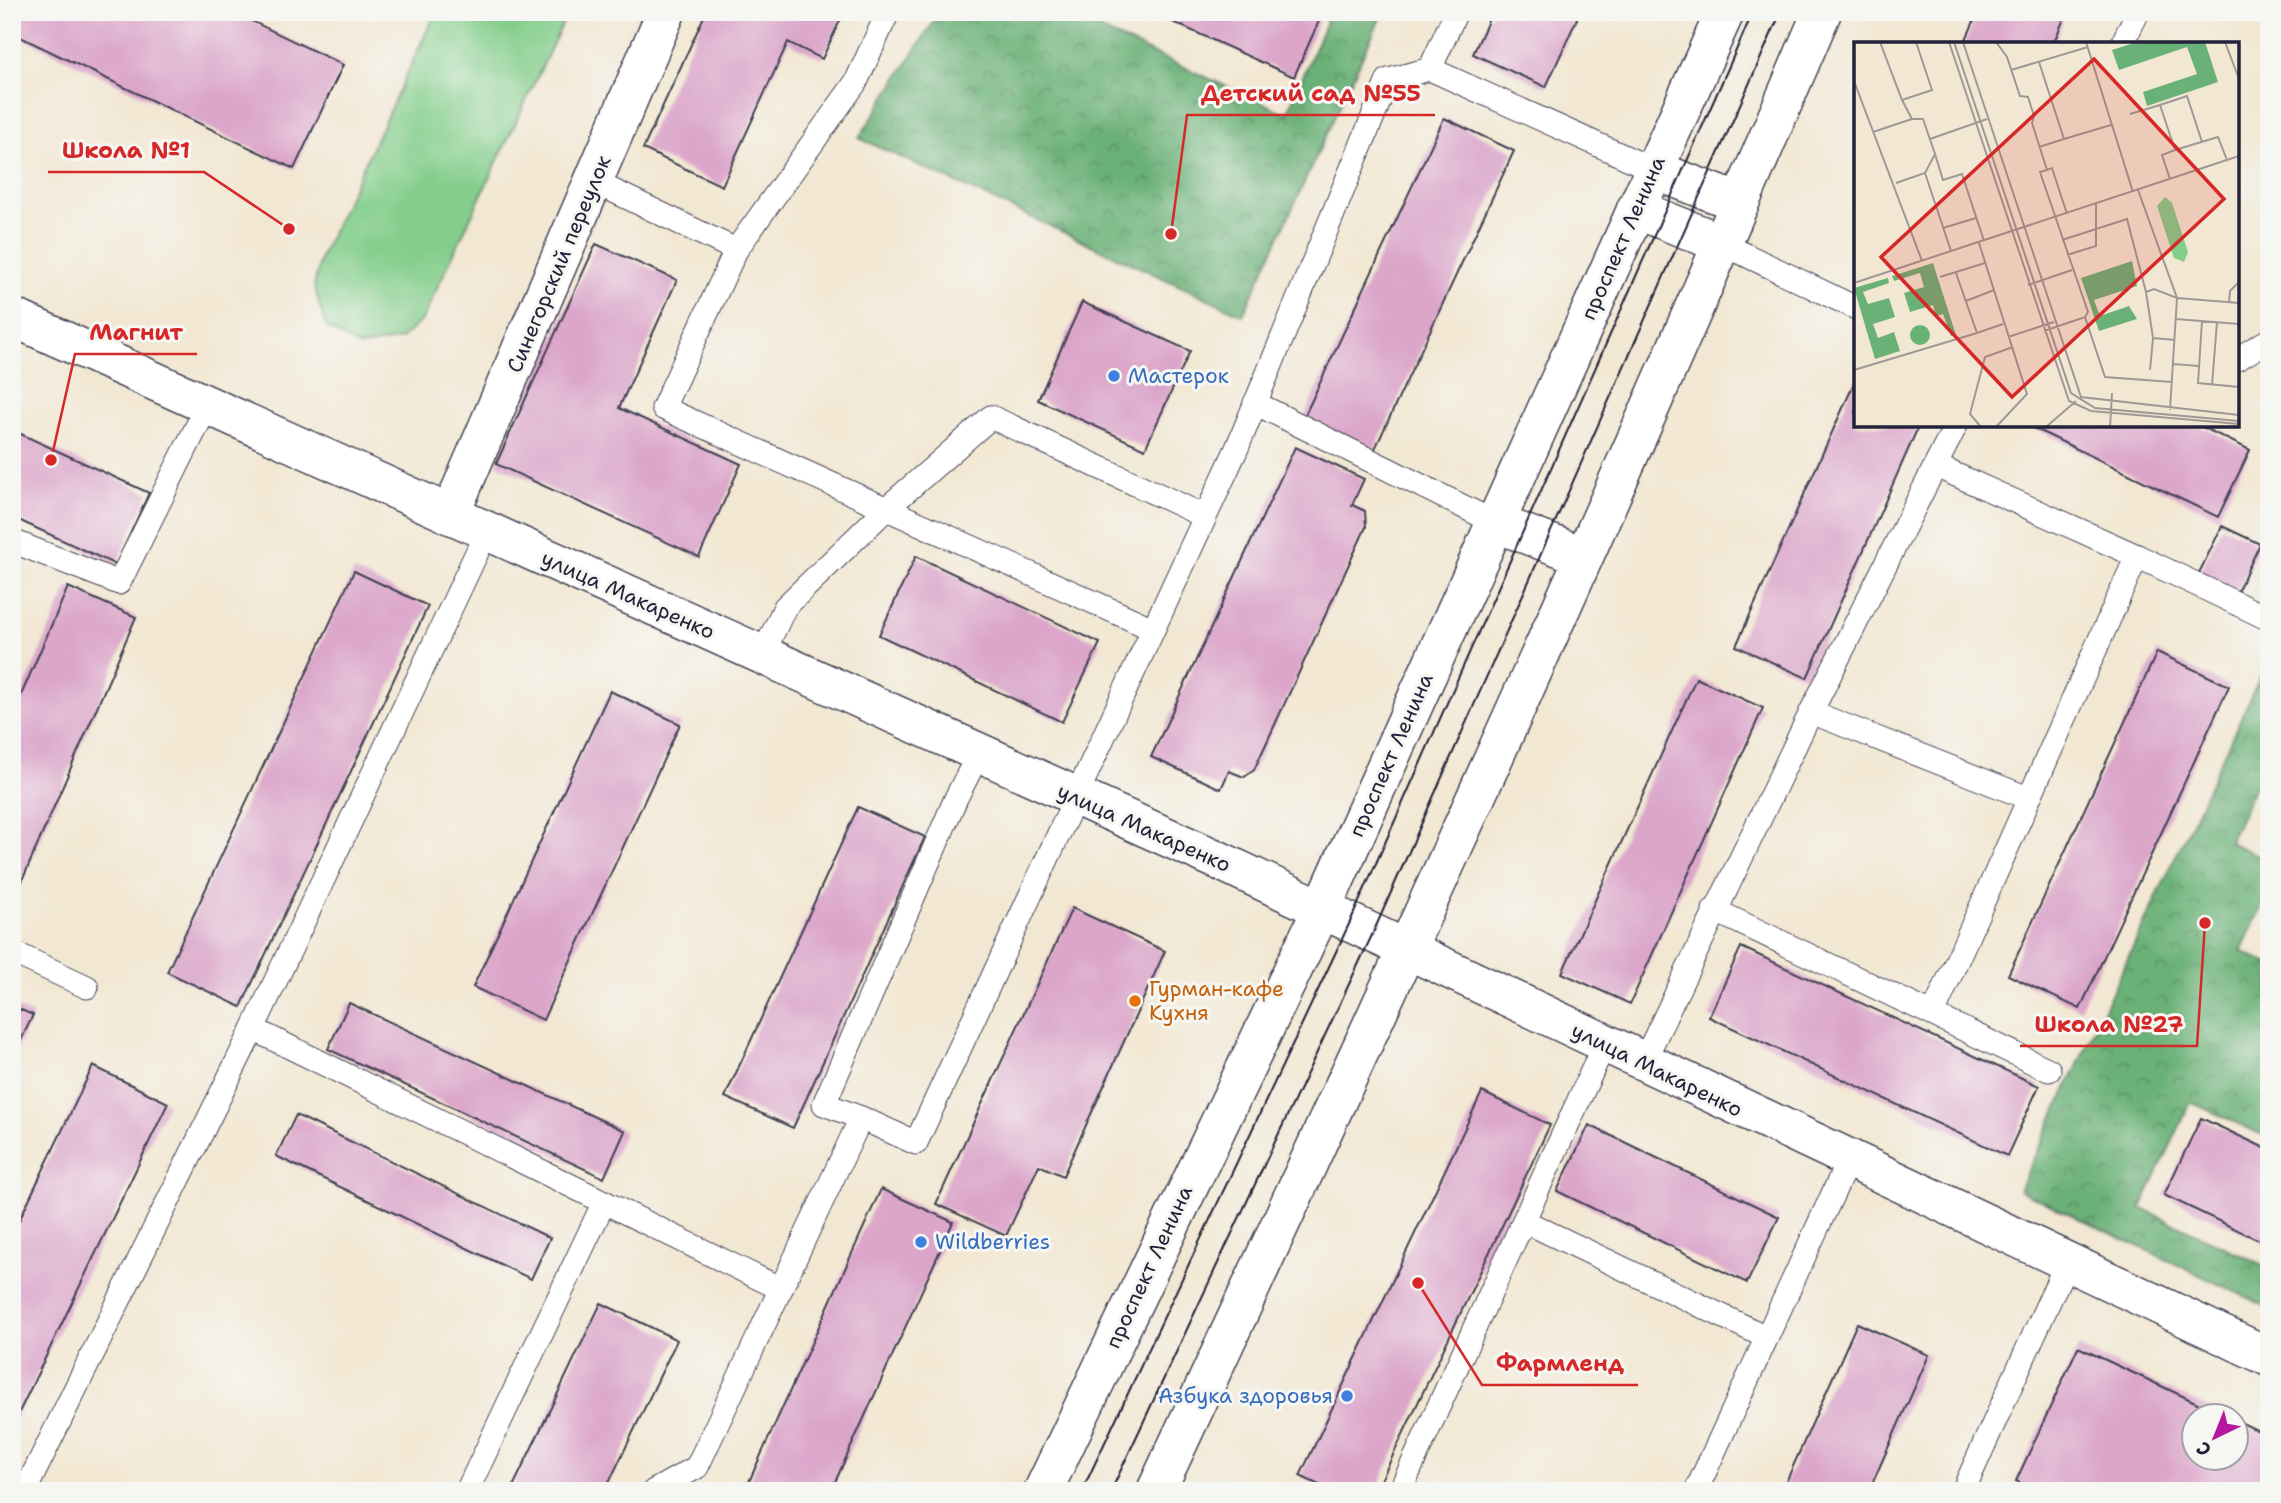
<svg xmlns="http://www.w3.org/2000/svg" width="2281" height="1503" font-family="'Shantell Sans',sans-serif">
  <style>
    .forest { fill: url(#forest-crowns); stroke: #466a59; stroke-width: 2 }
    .pitch { fill: #83ce8b; stroke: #527863; stroke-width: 2 }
    .building { fill: #dba6ca }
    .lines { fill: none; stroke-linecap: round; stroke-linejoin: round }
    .lane-casing { stroke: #414052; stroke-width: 25 }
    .street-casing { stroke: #414052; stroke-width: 41 }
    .secondary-casing { stroke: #414052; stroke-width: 41 }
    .primary-casing { stroke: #414052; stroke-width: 41 }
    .lane { stroke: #fff; stroke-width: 23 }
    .street { stroke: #fff; stroke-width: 38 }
    .secondary { stroke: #fff; stroke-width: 38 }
    .primary { stroke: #fff; stroke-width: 38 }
    .tram { stroke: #22223b; stroke-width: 2 }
    .shop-dot { fill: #3f7fe0; stroke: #f6f6f2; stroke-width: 2.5 }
    .food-dot { fill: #e8710a; stroke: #f6f6f2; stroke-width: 2.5 }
    .labels { text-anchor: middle; stroke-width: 6; stroke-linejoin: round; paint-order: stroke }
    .street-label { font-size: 21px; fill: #22223b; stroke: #f6f6f2 }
    .shop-label { font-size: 21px; fill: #366cbe; stroke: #f6f6f2; text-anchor: start }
    .food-label { font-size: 21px; fill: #c56008; stroke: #f6f6f2; text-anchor: start }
    .inset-road { fill: none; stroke: #9f9896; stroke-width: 2 }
    .view { fill: #d62828; fill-opacity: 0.15; stroke: #d62828; stroke-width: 3.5 }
    .inset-edge { fill: none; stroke: #22223b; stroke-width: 3.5 }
    .leader { fill: none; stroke: #d62828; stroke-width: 2.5 }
    .callout-dot { fill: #d62828; stroke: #f6f6f2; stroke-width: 2.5 }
    .callout-label { font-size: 23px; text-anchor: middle; font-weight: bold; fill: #d62828; stroke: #f6f6f2; stroke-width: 6; stroke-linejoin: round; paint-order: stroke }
  </style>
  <defs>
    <pattern id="forest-crowns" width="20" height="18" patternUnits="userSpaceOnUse" patternTransform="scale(1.75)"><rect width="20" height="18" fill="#6ab177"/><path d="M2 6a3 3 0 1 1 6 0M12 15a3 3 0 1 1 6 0" fill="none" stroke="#579063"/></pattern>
  </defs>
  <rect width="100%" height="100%" fill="#f6f6f2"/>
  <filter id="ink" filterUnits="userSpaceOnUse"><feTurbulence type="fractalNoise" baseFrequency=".0143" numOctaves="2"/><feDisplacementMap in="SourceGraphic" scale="14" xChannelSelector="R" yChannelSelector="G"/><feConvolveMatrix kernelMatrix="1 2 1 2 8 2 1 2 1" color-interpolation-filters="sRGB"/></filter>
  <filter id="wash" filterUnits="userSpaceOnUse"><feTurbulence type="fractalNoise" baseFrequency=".00686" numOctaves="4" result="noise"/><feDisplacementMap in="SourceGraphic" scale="28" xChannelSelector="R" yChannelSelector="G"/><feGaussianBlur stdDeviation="1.57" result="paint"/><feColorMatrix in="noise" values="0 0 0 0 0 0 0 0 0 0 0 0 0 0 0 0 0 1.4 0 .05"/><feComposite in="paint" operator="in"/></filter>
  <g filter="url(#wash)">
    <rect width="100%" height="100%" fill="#f2e7d2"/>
    <g class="forest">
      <polygon points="940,12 1062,12 1287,114 1330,12 1383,12 1243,315 859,138"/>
      <polygon points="2269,658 2269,756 2229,842 2269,861 2269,891 2241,951 2269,964 2269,1138 2191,1102 2141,1208 2269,1268 2269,1308 2019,1190"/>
    </g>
    <polygon class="pitch" points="436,12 568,12 422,320 401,339 360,347 326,327 314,286 321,256"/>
    <g id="blocks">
      <g class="building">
        <polygon points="12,12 233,12 343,65 294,169 12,33"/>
        <polygon points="706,12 844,12 822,59 788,42 722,186 643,149"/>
        <polygon points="1151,12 1323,12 1294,77"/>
        <polygon points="1492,12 1580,12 1546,87 1473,54"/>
        <polygon points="1978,12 2067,12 2053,44 1964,44"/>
        <polygon points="1444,118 1514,151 1374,451 1304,417"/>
        <polygon points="596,244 677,280 619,408 741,464 699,557 496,464"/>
        <polygon points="1082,302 1190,351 1145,449 1038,400"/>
        <polygon points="1856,379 1856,425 1919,425 1807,678 1736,646"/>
        <polygon points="2027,425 2198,425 2250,450 2218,517"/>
        <polygon points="12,430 149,493 116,565 12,517"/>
        <polygon points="1295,447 1364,479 1352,505 1365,511 1366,527 1254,770 1244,777 1229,771 1221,789 1151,757"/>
        <polygon points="2222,526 2260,544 2237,592 2199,573"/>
        <polygon points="916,556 1100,643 1062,722 879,635"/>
        <polygon points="354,571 428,606 241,1007 167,972"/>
        <polygon points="68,587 136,617 12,904 12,716"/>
        <polygon points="2157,652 2229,686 2080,1009 2008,975"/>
        <polygon points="1696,678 1763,708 1630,1004 1562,973"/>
        <polygon points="610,691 680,724 543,1020 473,987"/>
        <polygon points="858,807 925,837 793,1128 725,1097"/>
        <polygon points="1072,908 1165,951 1063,1176 1039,1165 1006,1236 936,1204"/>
        <polygon points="1741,947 2039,1086 2007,1156 1709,1017"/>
        <polygon points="349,1003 625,1131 604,1178 328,1049"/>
        <polygon points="12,1006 33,1015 12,1059"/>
        <polygon points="93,1066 168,1103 12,1427 12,1235"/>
        <polygon points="1482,1092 1550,1125 1376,1491 1332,1491 1300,1476"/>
        <polygon points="296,1115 550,1238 531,1279 276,1156"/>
        <polygon points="2201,1118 2269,1150 2269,1245 2164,1195"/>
        <polygon points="1589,1125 1779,1217 1747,1283 1557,1191"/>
        <polygon points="881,1189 953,1222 831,1491 756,1491 747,1486"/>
        <polygon points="601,1303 677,1340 605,1491 511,1491"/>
        <polygon points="1857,1323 1929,1355 1869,1491 1782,1491"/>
        <polygon points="2078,1347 2225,1416 2194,1416 2194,1458 2236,1458 2236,1420 2269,1436 2269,1491 2036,1491 2016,1481"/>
      </g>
    </g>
  </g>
  <g filter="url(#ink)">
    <use href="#blocks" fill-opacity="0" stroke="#414052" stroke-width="2"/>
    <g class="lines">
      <defs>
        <g id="lane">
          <polyline points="888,12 856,82 736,250 663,408 1153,629"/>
          <polyline points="1456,12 1430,69 1654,170"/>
          <polyline points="2122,44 2138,12"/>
          <polyline points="595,182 736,250"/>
          <polyline points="1723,244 1856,308"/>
          <polyline points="2237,359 2269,340"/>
          <polyline points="1255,403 1496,523"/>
          <polyline points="12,541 119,583 208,404"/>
          <polyline points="2137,556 2269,619"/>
          <polyline points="762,656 785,607 887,508 991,417 1204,516"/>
          <polyline points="1811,712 2028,798"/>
          <polyline points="1714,910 2049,1070"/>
          <polyline points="12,952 87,987"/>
          <polyline points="1934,1012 2137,556 1936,466"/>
          <polyline points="253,1029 604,1202 467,1491"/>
          <polyline points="1643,1063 1811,712 1956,425"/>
          <polyline points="861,1118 824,1104 956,798 978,755"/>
          <polyline points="604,1202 781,1289"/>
          <polyline points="1524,1221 1766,1337"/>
          <polyline points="25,1491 253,1029 487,531"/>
          <polyline points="654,1491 697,1467 861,1118 916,1143 1237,448 1388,80 1430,69"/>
          <polyline points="1400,1491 1604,1045"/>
          <polyline points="1696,1491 1848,1161"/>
          <polyline points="1963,1491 2066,1264"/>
        </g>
        <g id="street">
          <polyline points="1654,170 1740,203"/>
          <polyline points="1636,209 1723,244"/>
          <polyline points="450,515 666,12"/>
          <polyline points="1496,523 1583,556"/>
        </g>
        <polyline id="secondary" points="12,317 1218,860 2269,1357"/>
        <g id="primary">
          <polyline points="1043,1491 1322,909 1725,12"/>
          <path d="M1156,1491C1385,1001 1610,509 1822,12"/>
        </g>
      </defs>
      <use href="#lane" class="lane-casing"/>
      <use href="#street" class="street-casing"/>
      <use href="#secondary" class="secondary-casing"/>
      <use href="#primary" class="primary-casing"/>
      <use href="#lane" class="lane"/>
      <use href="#street" class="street"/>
      <use href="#secondary" class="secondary"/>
      <use href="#primary" class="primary"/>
      <g class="tram">
        <polyline points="1082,1491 1350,922 1753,12"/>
        <polyline points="1111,1491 1373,933 1781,12"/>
      </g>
    </g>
  </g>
  <g class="shop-dot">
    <circle cx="1114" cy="376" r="7"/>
    <circle cx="921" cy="1242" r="7"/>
    <circle cx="1347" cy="1396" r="7"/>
  </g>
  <circle class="food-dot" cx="1135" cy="1001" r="7"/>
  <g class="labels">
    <g class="street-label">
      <text transform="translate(1623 238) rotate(-66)" y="7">проспект Ленина</text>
      <text transform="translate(559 264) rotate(-67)" y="7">Синегорский переулок</text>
      <text transform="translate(628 595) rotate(24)" y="7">улица Макаренко</text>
      <text transform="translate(1391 755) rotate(-66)" y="7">проспект Ленина</text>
      <text transform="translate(1144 828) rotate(24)" y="7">улица Макаренко</text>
      <text transform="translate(1657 1070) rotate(26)" y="7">улица Макаренко</text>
      <text transform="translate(1149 1267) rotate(-65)" y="7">проспект Ленина</text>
    </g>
    <g class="shop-label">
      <text x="1128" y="383">Мастерок</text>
      <text x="935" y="1249">Wildberries</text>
      <text x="1333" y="1403" text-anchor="end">Азбука здоровья</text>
    </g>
    <g class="food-label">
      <text x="1149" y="996">Гурман-кафе<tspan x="1149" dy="24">Кухня</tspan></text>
    </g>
  </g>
  <g transform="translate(1854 42)">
    <rect width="385" height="385" fill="#f2e7d2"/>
    <path d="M283,0H351L364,40L293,64L289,50L343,32L333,5L265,28L258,8ZM278,219L283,244L240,258L246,274L275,264L283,277L245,289L227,236ZM79,221L102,293L97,294L89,272L82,274L79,263L56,270L50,251L70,245L66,231L40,239L38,234ZM34,236L35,241L9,250L14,262L35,256L41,275L19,282L24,296L40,290L46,309L21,317L0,246ZM56 293a10 10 0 1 1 20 0a10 10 0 1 1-20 0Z" fill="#6ab177"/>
    <path d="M311,155L318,161L334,210L330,220L320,216L303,164Z" fill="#83ce8b"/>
    <path class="inset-road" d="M26,0L48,58L58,77H69L81,112L71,131L42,141M95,0L215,359L237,369L385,382M100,0L217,351L241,366L385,379M109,0L227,355L385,373M142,0L153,15L166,54L174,55L180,74L178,81L193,128L186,130L234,270L231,275M232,0L279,150M371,0L385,37M185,20L210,97L257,83M157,28L234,5M0,39L68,219M48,58L78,48L62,0M276,72L306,63M19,90L58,77M76,97L133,77M185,105L210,97M321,108L306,63L333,54L348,100M81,112L89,138L108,132L130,199M193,128L198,126L213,172M71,131L97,209M316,137L308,113L321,108L364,95L373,118M284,148L323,256L316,368M89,186L122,176M208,198L273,177L292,250L299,296L296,328M125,201L173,352L142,385M213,213L242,204V162M102,231L123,291L149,282M86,235L131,221M0,241L385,114M174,243L218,228M292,250L300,247L323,256L385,261M112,259L140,248M375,261L376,249L385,240M322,277L385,282M348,279L344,341L385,345M190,289L231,275L251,335L318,340M154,295L200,280M299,296L321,298M319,322L345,324M0,328L123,291M358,343L363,280M127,385L116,372L131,315L159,305M192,385L222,359M256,385L258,351"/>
    <path class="view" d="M240,17L370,157L158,355L27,215Z"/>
    <rect width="385" height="385" class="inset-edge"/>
  </g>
  <path class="leader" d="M1171 234L1187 115H1435M289 229L204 172H48M51 460L75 354H197M2205 923L2197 1046H2020M1418 1283L1482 1385H1638"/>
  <g class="callout-dot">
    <circle cx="1171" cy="234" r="7"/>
    <circle cx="289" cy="229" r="7"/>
    <circle cx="51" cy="460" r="7"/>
    <circle cx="2205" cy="923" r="7"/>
    <circle cx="1418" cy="1283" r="7"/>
  </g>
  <g class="callout-label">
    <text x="1311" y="101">Детский сад №55</text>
    <text x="126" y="158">Школа №1</text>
    <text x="136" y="340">Магнит</text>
    <text x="2109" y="1032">Школа №27</text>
    <text x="1560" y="1371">Фармленд</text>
  </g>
  <rect width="2281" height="1503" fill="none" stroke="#f6f6f2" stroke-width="42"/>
  <g transform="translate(2215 1437) rotate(223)"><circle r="33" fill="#f6f6f2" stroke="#a1a1a9" stroke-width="2"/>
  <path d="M0-5L12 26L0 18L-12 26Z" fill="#b5179e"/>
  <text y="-10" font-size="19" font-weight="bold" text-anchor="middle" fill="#22223b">С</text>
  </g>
</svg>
